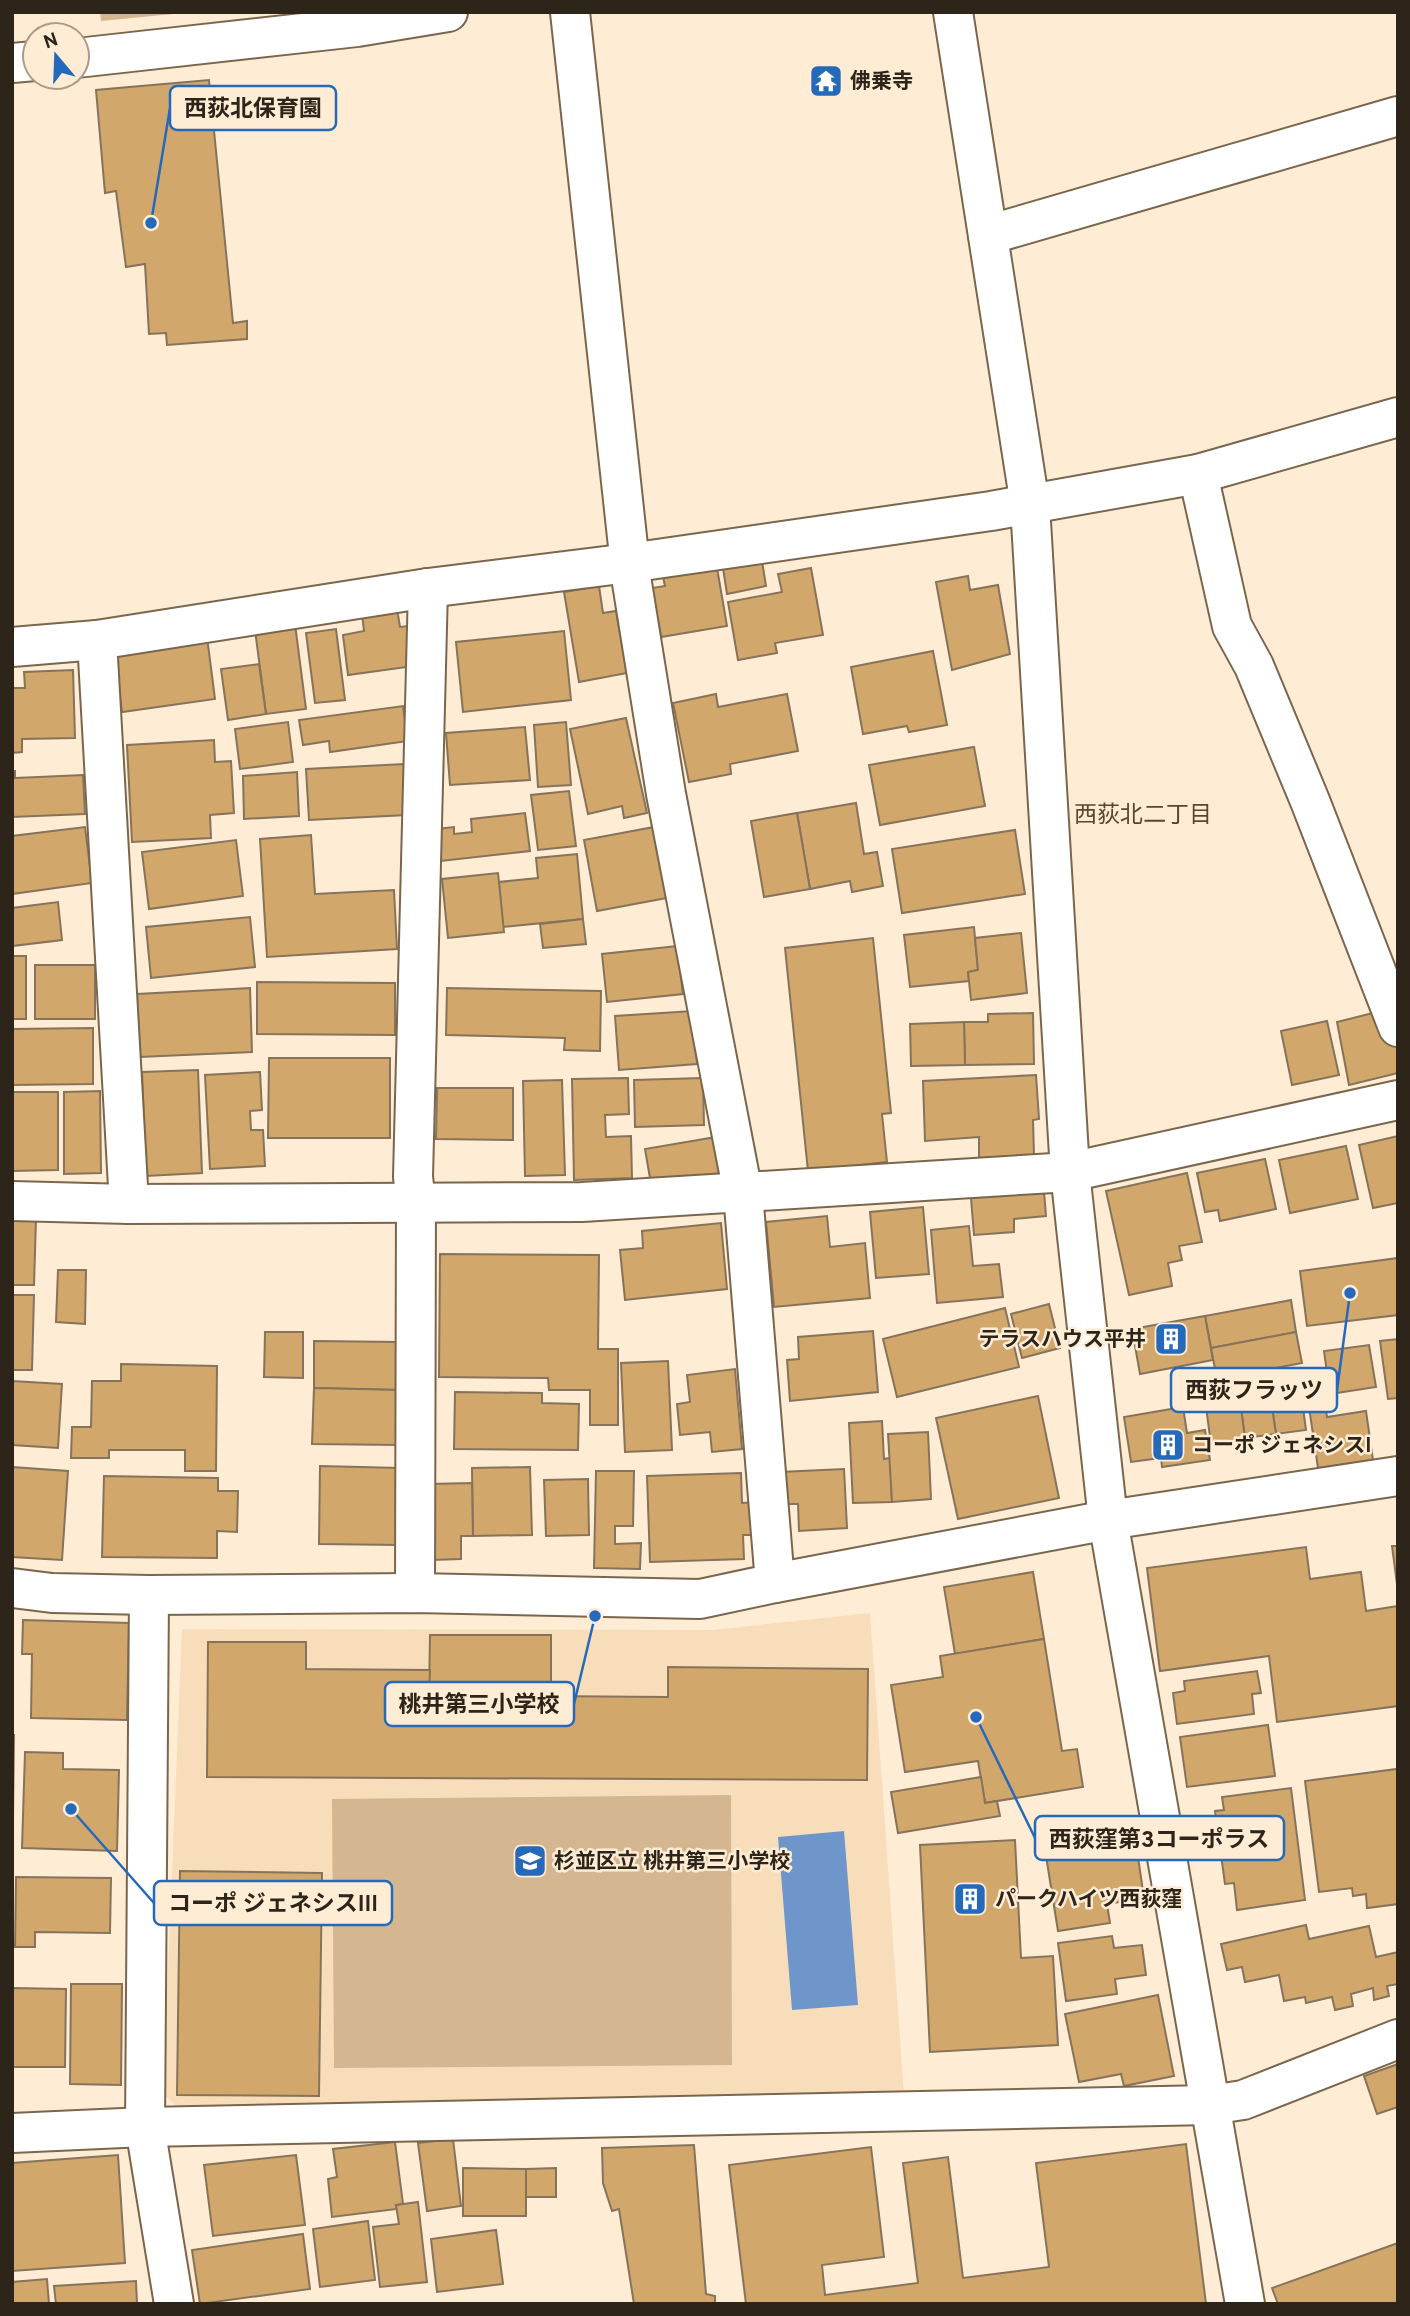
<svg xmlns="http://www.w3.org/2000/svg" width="1410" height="2316" font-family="Overpass,'Noto Sans JP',sans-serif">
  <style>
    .built { fill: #f8ddbb }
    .green { fill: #d4b690 }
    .water { fill: #6e96cb }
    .building { fill: #d2a76c; stroke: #87735a; stroke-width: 2 }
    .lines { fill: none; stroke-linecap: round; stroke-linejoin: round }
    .minor-casing { stroke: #7a664d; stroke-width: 42 }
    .minor { stroke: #fff; stroke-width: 38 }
    .labels { text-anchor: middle; stroke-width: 5; stroke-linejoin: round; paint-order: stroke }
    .poi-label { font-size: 21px; font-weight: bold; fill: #2d241a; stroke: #feecd5; text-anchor: start }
    .neighbourhood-label { font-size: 23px; fill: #58462e; stroke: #feecd5 }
    .leader { fill: none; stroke: #2569ba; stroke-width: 2.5 }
    .callout-dot { fill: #2569ba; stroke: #feecd5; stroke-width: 2.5 }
    .callout { fill: #feecd5; stroke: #2569ba; stroke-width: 2.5 }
    .callout-label { font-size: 23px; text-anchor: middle; font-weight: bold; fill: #2d241a }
  </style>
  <rect width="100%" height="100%" fill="#feecd5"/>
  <polygon class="built" points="870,1613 904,2095 176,2106 163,2093 182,1629 712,1630"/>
  <g class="green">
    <polygon points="100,12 194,12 101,21"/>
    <polygon points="731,1795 732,2065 334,2068 332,1799"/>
  </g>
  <polygon class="water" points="844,1831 858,2005 792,2010 778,1837"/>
  <g class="building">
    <polygon points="209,80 233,323 247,321 247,339 167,345 166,333 149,334 145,264 126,267 116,191 105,193 96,90"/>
    <polygon points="762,561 766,586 727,594 723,568"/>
    <polygon points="716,562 727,626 661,637 652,588 665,586 662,572"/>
    <polygon points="811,568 823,635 775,643 777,653 738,660 728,602 782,592 778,574"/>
    <polygon points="968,576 970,590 998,585 1010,654 952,670 936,582"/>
    <polygon points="599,586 603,613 616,611 627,673 579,682 564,592"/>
    <polygon points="397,609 400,627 408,626 414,666 348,675 343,635 364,631 362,614"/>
    <polygon points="295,624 306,709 266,714 255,630"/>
    <polygon points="336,629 345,700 315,703 306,633"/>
    <polygon points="564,631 571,700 463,712 456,642"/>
    <polygon points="207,637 215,699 122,712 114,649"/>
    <polygon points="933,651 947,725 909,732 907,726 863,734 851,667"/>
    <polygon points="259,664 266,714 228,720 221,669"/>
    <polygon points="73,670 75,738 22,739 22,752 12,753 12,688 25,688 24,672"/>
    <polygon points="716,694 718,707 787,694 798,751 730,764 731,774 689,782 673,703"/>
    <polygon points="403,706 408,741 330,752 329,741 303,745 299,720"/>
    <polygon points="626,718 647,813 624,818 622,806 588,814 570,729"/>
    <polygon points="288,722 293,762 240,769 235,729"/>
    <polygon points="566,722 571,785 538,787 534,725"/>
    <polygon points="525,727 530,780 450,785 446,733"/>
    <polygon points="214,740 215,762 231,761 234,813 210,815 211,838 132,842 127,745"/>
    <polygon points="974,747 985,806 880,825 869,765"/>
    <polygon points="404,764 407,815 309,820 306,769"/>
    <polygon points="12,771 15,771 15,778 83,775 85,814 12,817"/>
    <polygon points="297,772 299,816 244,819 243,776"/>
    <polygon points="569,791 576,846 538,850 531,795"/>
    <polygon points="856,803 864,854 877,852 883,886 852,892 850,881 810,889 797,813"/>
    <polygon points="525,813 530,851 441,861 437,829 454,827 454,834 472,832 471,819"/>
    <polygon points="797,813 810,889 764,897 751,821"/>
    <polygon points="85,827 92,883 12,894 12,836"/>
    <polygon points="654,827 667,898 597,911 584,840"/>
    <polygon points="1015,830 1025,894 902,913 892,849"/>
    <polygon points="311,835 315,894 394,890 397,949 267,957 260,839"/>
    <polygon points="236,840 243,896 149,909 142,852"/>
    <polygon points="577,854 583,919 503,927 499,882 538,878 536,858"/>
    <polygon points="498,873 504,932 448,938 442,879"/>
    <polygon points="58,902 62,940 12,946 12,908"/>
    <polygon points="250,917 255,967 151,978 146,927"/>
    <polygon points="583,919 586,944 543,948 540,924"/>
    <polygon points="974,927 978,970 968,972 969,981 910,987 904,935"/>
    <polygon points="1021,933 1027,993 971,1000 968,972 978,970 975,938"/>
    <polygon points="873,938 891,1113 882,1114 887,1162 808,1171 785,948"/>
    <polygon points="677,946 683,994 607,1002 602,954"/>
    <rect x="12" y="956" width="14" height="63"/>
    <rect x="35" y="965" width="60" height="54"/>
    <polygon points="257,982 395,983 395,1035 257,1034"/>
    <polygon points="250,988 252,1052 140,1057 137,994"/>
    <polygon points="447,988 601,991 600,1051 564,1050 565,1038 446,1035"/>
    <polygon points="1385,1010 1398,1046 1398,1073 1349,1085 1337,1022"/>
    <polygon points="693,1011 697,1064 619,1070 615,1016"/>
    <polygon points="1033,1013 1034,1064 965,1065 964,1022 988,1022 988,1014"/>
    <polygon points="1327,1021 1339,1075 1292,1085 1281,1031"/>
    <polygon points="964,1022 965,1065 911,1066 910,1024"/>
    <polygon points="93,1028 93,1084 12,1085 12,1029"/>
    <polygon points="269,1058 390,1058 390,1138 268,1138"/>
    <polygon points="198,1070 202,1173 146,1176 142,1072"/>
    <polygon points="260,1072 262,1110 250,1111 251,1130 263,1130 265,1166 210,1169 205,1075"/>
    <polygon points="1036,1075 1039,1119 1033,1120 1034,1155 979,1158 979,1137 925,1141 923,1081"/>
    <polygon points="628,1078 629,1114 605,1115 606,1137 631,1136 632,1178 574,1180 572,1079"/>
    <polygon points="703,1078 704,1125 635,1127 634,1080"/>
    <polygon points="562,1080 565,1175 525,1176 523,1081"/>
    <polygon points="437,1088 513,1088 513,1140 436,1139"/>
    <polygon points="100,1091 101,1173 64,1174 64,1092"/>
    <polygon points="12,1092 58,1092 58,1170 12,1171"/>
    <polygon points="1398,1136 1398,1203 1373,1208 1359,1145"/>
    <polygon points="716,1137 722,1173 651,1184 645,1149"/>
    <polygon points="1346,1146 1358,1199 1290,1213 1279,1160"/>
    <polygon points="1265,1159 1276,1209 1220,1221 1218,1210 1205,1212 1197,1173"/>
    <polygon points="1187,1173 1202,1242 1179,1246 1182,1260 1168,1263 1172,1286 1129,1295 1106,1191"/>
    <polygon points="1044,1192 1046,1216 1014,1219 1014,1232 974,1235 971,1198"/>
    <polygon points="923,1207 929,1274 876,1278 870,1212"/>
    <polygon points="827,1216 830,1247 865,1243 870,1298 774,1307 766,1222"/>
    <polygon points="12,1218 36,1219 34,1285 12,1285"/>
    <polygon points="721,1223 727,1289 625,1300 620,1250 643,1248 642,1231"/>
    <polygon points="969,1226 973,1266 999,1264 1003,1297 937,1303 931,1230"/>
    <polygon points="440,1254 599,1255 598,1349 618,1349 618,1425 590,1425 590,1390 549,1390 548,1378 439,1377"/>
    <polygon points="1398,1258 1398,1315 1307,1326 1300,1271"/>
    <polygon points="58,1270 86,1270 85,1324 56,1322"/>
    <polygon points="12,1295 34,1295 32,1370 12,1370"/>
    <polygon points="1291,1300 1296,1332 1211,1348 1205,1316"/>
    <polygon points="1049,1304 1060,1348 1022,1358 1011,1314"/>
    <polygon points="1005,1308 1019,1367 897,1397 883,1339"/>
    <polygon points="1205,1316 1213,1360 1140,1374 1132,1329"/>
    <polygon points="873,1331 878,1392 790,1401 787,1360 799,1359 798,1337"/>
    <polygon points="265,1332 303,1332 303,1378 264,1377"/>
    <polygon points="1296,1332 1302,1363 1217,1379 1211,1348"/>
    <polygon points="1398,1339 1398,1398 1388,1399 1380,1341"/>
    <polygon points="314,1341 401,1342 400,1390 314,1388"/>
    <polygon points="1369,1345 1376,1387 1330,1394 1324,1351"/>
    <polygon points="668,1361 672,1450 625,1452 621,1363"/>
    <polygon points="121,1364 217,1366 216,1471 185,1471 185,1450 109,1450 109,1458 71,1458 72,1427 91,1427 92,1381 121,1381"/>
    <polygon points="735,1369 742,1449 712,1452 710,1432 680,1435 677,1404 690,1402 687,1375"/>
    <polygon points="1299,1378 1306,1430 1276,1434 1268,1381"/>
    <polygon points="1321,1378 1327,1417 1366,1411 1373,1460 1318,1468 1305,1380"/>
    <polygon points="12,1381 62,1384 58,1448 12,1445"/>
    <polygon points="1268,1381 1276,1434 1245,1438 1238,1386"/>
    <polygon points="1238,1386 1245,1438 1211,1444 1204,1392"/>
    <polygon points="314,1388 400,1390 399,1445 312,1444"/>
    <polygon points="455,1392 542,1393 542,1403 579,1404 578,1450 454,1449"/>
    <polygon points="1038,1396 1059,1498 958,1519 936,1418"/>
    <polygon points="1183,1407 1187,1433 1205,1430 1210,1460 1162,1467 1161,1458 1131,1462 1124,1417"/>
    <polygon points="882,1421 884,1459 890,1458 892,1502 853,1503 849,1423"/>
    <polygon points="928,1432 931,1499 892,1502 888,1434"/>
    <polygon points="320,1466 400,1468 399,1545 319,1544"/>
    <polygon points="12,1467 68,1471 62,1560 12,1557"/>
    <polygon points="530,1467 532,1535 473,1536 472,1468"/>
    <polygon points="844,1469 847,1528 799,1531 798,1504 781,1504 780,1472"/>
    <polygon points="596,1471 634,1471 633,1526 615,1526 615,1544 641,1543 640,1569 594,1568"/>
    <polygon points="741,1473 742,1503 755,1502 755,1535 743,1535 744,1559 650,1562 647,1476"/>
    <polygon points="104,1476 218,1478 218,1491 238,1491 237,1532 217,1531 217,1558 102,1557"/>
    <polygon points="588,1479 589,1535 546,1536 544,1480"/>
    <polygon points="472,1483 473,1536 461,1536 461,1559 431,1560 429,1484"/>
    <polygon points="1392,1546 1398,1546 1398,1592"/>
    <polygon points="1306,1547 1310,1579 1361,1572 1366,1611 1398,1606 1398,1706 1277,1722 1269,1656 1160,1671 1147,1568"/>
    <polygon points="1033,1572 1044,1639 955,1654 944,1587"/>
    <polygon points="23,1620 129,1623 127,1720 31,1718 32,1654 22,1654"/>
    <polygon points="430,1635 551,1635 551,1696 429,1695"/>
    <polygon points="1044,1639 1062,1751 1077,1749 1083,1787 985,1803 978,1761 905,1772 891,1685 943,1677 940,1656"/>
    <polygon points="208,1642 306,1642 306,1669 430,1670 429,1695 668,1697 668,1667 868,1669 867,1780 207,1777"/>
    <polygon points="1257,1671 1261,1693 1252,1694 1254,1714 1177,1724 1173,1693 1185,1691 1184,1681"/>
    <polygon points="1268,1725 1275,1776 1187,1787 1180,1737"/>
    <polygon points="12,1735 14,1735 13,1818 12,1818"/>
    <polygon points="25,1752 63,1753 63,1769 119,1770 117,1851 22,1848"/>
    <polygon points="1397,1769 1398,1904 1367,1908 1366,1894 1353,1896 1352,1888 1319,1892 1305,1781"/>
    <polygon points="981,1777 985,1803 997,1801 1000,1816 898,1833 891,1792"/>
    <polygon points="1291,1788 1305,1900 1237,1910 1234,1883 1225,1884 1215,1811 1224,1810 1222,1797"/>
    <polygon points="1133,1823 1144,1898 1107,1904 1110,1923 1058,1931 1043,1837"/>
    <polygon points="1015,1840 1021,1958 1053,1956 1058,2045 930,2052 920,1845"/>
    <polygon points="180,1871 322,1873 319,2096 177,2095"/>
    <polygon points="16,1877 111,1878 110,1933 35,1932 35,1947 15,1947"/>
    <polygon points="1306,1925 1309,1939 1369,1926 1376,1957 1398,1952 1398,1984 1387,1986 1389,1996 1374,2000 1373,1988 1351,1994 1353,2006 1335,2010 1332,1997 1306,2003 1305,1997 1284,2001 1279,1975 1245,1982 1242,1967 1227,1970 1221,1944"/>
    <polygon points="1112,1936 1114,1948 1142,1945 1146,1975 1115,1979 1117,1994 1066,2001 1058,1943"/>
    <polygon points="71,1984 122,1984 121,2085 70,2084"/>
    <polygon points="13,1988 66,1989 65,2067 13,2067"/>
    <polygon points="1158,1995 1174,2076 1124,2086 1121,2074 1079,2082 1065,2014"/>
    <polygon points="1398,2064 1398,2107 1377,2114 1364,2076"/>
    <polygon points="453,2139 461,2206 427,2211 418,2143"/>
    <polygon points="395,2142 403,2204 396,2205 397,2209 332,2217 328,2179 337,2177 333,2149"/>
    <polygon points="1186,2144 1206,2304 746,2304 729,2165 871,2147 884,2257 822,2265 825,2295 918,2283 903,2163 948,2157 963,2278 1049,2267 1036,2163"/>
    <polygon points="694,2145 706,2294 715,2296 715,2304 634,2304 619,2209 612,2211 603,2183 602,2148"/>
    <polygon points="118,2155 125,2263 12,2271 12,2163"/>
    <polygon points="296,2155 305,2225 213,2236 204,2165"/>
    <polygon points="463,2168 526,2169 526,2216 463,2216"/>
    <polygon points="556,2168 556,2197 526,2197 526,2169"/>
    <polygon points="418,2202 427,2282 380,2287 373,2227 399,2224 396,2205"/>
    <polygon points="368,2221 375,2280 320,2287 313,2229"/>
    <polygon points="496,2230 503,2284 437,2292 431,2239"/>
    <polygon points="303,2234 310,2289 200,2304 192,2250"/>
    <polygon points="1398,2243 1398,2304 1278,2304 1272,2288"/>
    <polygon points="47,2279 49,2304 12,2304 12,2282"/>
    <polygon points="136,2281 137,2304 56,2304 54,2286"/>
  </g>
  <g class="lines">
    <defs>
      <g id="minor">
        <polyline points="570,12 632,583 666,794 743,1193 775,1583"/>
        <polyline points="953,12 1030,505 1070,1172 1108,1520 1245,2304"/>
        <polyline points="77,58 357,27 448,12"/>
        <polyline points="12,63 35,61"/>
        <polyline points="988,235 1398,116"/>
        <polyline points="1198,474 1232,626 1254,666 1310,801 1398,1027"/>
        <polyline points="97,640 129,1204"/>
        <polyline points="12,647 97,640 428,588 629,563 991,511 1198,474 1398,417"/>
        <polyline points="12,1201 129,1204 582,1202 1070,1172 1398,1100"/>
        <polyline points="12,1588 52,1593 149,1595 415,1593 700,1599 775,1583 1108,1520 1398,1476"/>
        <polyline points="415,1593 416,1203 413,1177 428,588"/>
        <polyline points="149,1595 145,2127 174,2304"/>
        <polyline points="12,2133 145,2127 1210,2105 1243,2100 1398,2039"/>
      </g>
    </defs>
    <use href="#minor" class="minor-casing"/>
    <use href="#minor" class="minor"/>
  </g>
  <defs>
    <symbol id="temple-square" viewBox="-11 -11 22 22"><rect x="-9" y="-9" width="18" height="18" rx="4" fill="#2569ba" stroke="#feecd5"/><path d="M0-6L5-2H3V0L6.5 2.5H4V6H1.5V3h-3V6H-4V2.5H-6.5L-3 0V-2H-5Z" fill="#fff"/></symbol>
    <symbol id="building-square" viewBox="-11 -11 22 22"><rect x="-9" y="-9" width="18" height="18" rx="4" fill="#2569ba" stroke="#feecd5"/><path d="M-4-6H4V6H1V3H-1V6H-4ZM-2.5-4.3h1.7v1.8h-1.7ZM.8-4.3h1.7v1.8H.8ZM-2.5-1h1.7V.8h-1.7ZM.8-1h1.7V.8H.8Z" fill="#fff"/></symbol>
    <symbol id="school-square" viewBox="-11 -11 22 22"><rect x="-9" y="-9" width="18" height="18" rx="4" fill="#2569ba" stroke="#feecd5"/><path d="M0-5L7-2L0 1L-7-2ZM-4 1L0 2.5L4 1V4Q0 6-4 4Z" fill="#fff"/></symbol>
  </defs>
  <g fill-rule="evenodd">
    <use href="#temple-square" x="807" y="62" width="38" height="38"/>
    <use href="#building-square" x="1152" y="1320" width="38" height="38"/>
    <use href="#building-square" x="1149" y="1426" width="38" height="38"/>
    <use href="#school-square" x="511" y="1842" width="38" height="38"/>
    <use href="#building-square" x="951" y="1880" width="38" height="38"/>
  </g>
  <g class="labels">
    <g class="poi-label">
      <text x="850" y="88">佛乗寺</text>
      <text x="1146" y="1346" text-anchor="end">テラスハウス平井</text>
      <text x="1192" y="1452">コーポ ジェネシスI</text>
      <text x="554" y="1868">杉並区立 桃井第三小学校</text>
      <text x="995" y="1906">パークハイツ西荻窪</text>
    </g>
    <g class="neighbourhood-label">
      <text x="1143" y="822">西荻北二丁目</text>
    </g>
  </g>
  <path class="leader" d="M151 223L170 108M1350 1293L1337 1390M595 1616L574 1704M976 1717L1035 1838M71 1809L154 1903"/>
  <g class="callout-dot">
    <circle cx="151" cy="223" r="7"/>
    <circle cx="1350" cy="1293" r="7"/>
    <circle cx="595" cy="1616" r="7"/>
    <circle cx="976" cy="1717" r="7"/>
    <circle cx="71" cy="1809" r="7"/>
  </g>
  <g class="callout">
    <rect x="170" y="86" width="166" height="44" rx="7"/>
    <rect x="1171" y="1368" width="166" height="44" rx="7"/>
    <rect x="385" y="1682" width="189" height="44" rx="7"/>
    <rect x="1035" y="1816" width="249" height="44" rx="7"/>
    <rect x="154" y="1881" width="238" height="44" rx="7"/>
  </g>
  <g class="callout-label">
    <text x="253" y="116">西荻北保育園</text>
    <text x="1254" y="1398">西荻フラッツ</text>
    <text x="479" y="1712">桃井第三小学校</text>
    <text x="1159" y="1847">西荻窪第3コーポラス</text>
    <text x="273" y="1911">コーポ ジェネシスIII</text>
  </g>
  <rect width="1410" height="2316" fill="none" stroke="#2d241a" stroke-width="28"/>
  <g transform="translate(56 56) rotate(341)"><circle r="33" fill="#feecd5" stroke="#aa9c8a" stroke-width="2"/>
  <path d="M0-5L12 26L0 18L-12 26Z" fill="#2569ba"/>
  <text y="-10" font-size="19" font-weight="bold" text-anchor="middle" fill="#2d241a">N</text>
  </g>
</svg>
